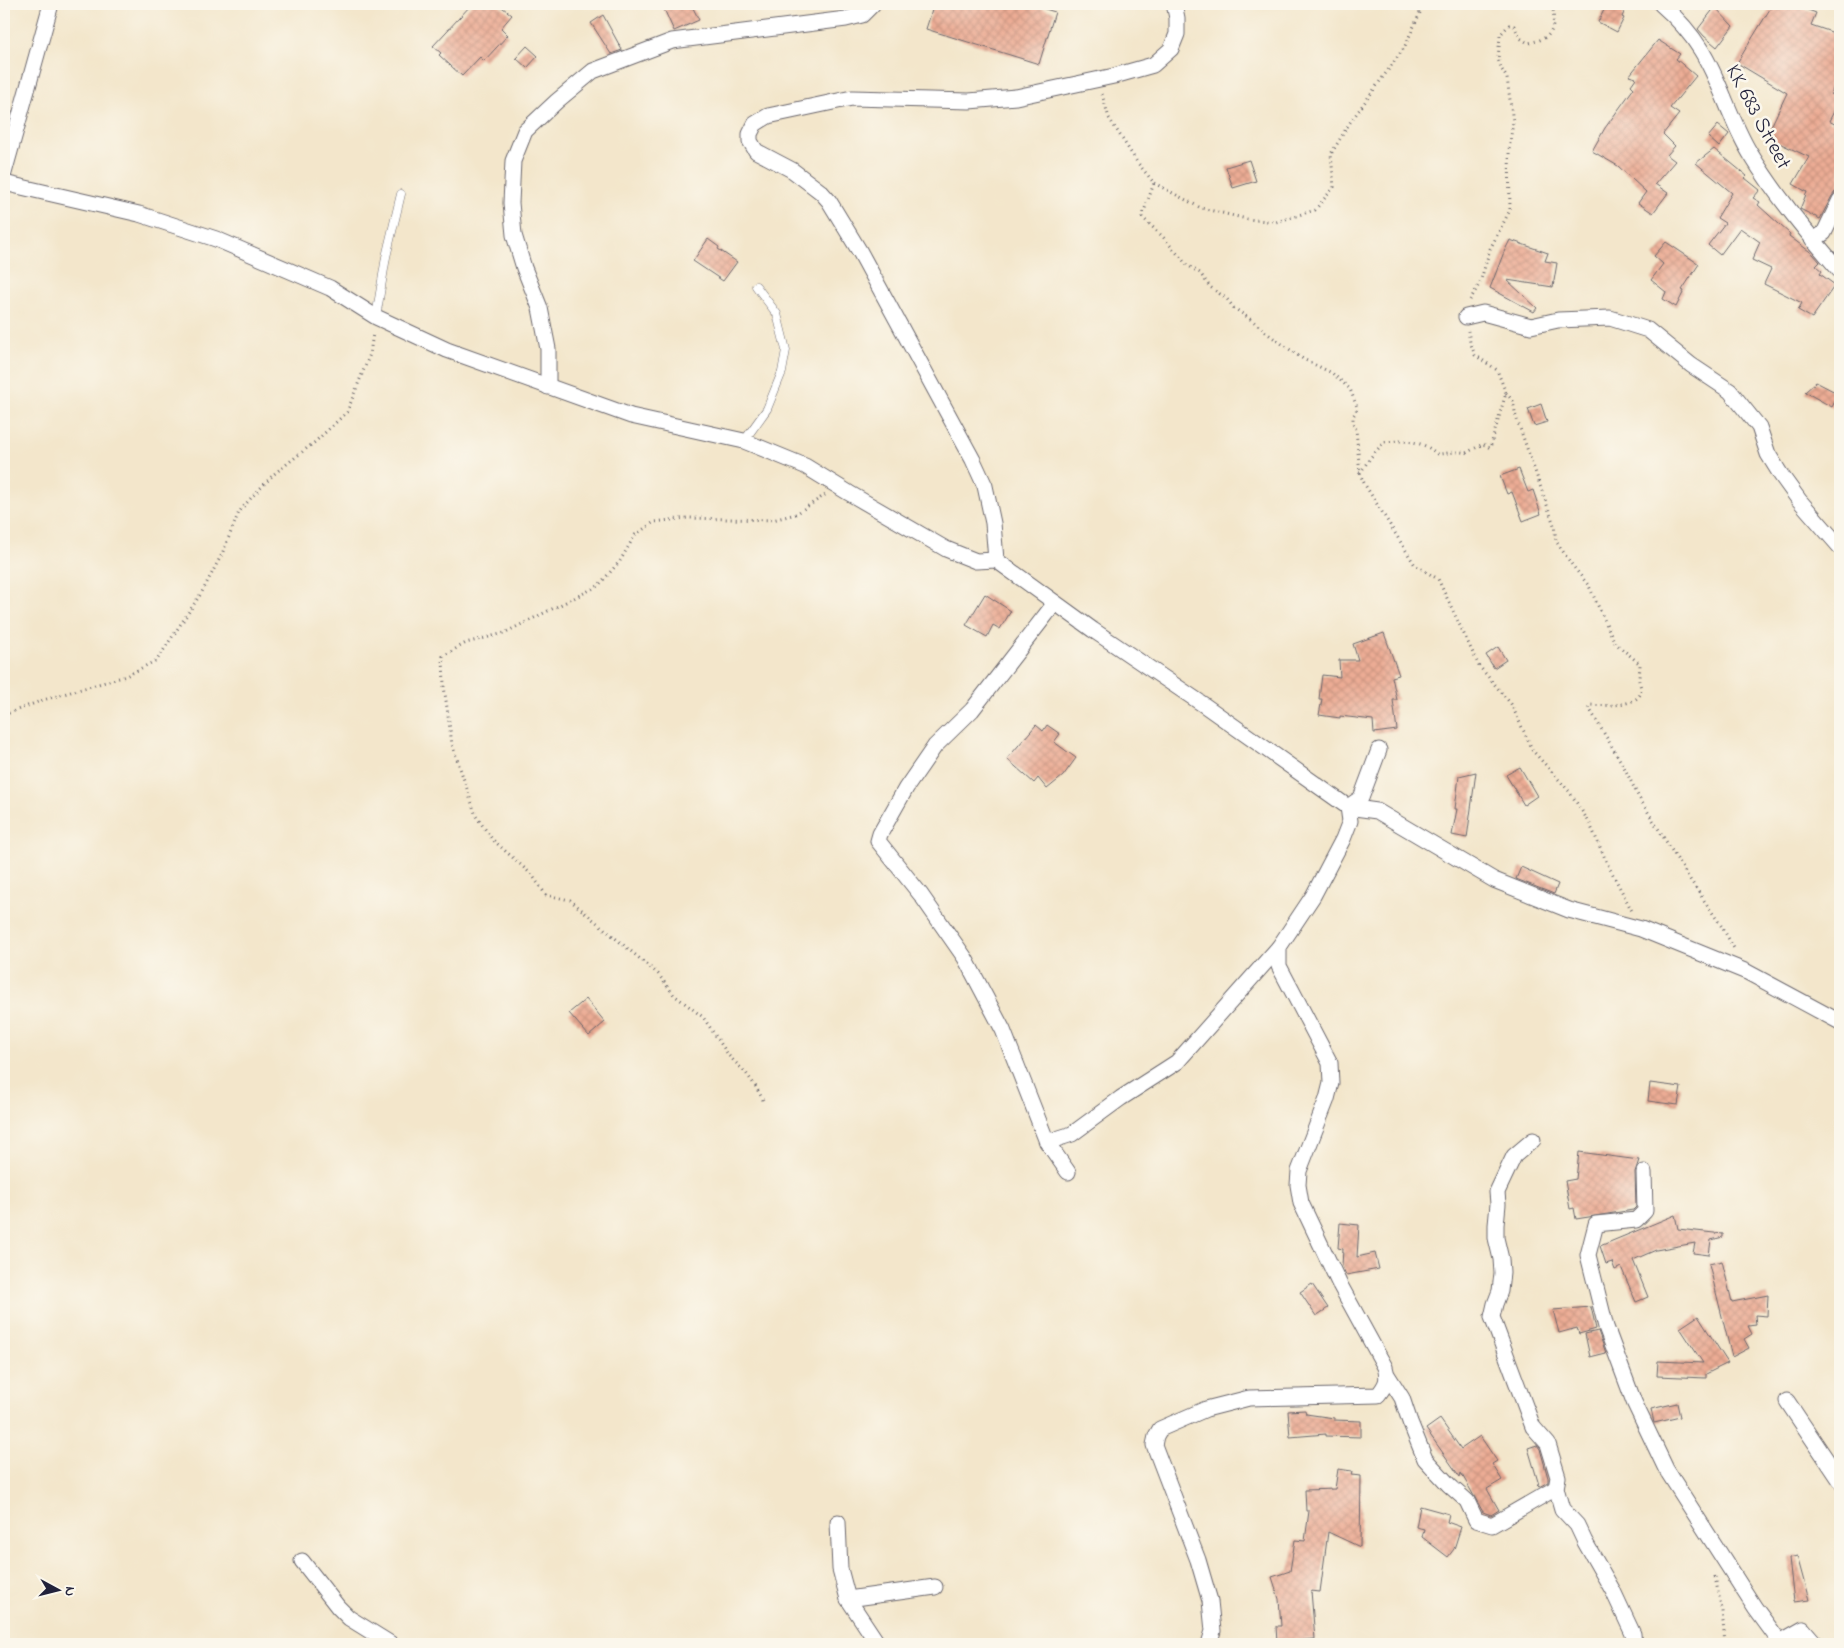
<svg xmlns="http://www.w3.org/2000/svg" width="1844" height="1648" font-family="'Indie Flower',sans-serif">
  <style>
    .building { fill: url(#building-cross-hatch) }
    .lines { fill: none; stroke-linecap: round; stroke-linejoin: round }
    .service-casing { stroke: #6b676d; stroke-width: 9 }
    .minor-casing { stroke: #6b676d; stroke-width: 17 }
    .path { stroke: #6b676d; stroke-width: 3; stroke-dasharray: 1 4; stroke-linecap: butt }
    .service { stroke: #fff; stroke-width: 8 }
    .minor { stroke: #fff; stroke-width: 15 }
    .labels { text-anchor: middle; stroke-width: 5; stroke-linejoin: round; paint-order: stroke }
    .street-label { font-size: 22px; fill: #22223b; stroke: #fbf7ec }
  </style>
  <defs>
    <pattern id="building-cross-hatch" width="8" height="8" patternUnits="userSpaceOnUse" patternTransform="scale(1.25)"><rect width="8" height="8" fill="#ecac94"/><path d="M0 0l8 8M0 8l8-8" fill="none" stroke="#ca9480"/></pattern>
  </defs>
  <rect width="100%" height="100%" fill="#fbf7ec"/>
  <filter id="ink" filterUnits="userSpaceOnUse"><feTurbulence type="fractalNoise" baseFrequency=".02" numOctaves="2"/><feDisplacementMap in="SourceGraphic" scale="10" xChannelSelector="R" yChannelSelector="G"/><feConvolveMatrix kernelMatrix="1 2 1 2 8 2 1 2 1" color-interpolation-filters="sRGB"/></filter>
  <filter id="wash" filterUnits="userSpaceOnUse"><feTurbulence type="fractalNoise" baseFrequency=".0096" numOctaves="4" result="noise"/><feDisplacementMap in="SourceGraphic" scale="20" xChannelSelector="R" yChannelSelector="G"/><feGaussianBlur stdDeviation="1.12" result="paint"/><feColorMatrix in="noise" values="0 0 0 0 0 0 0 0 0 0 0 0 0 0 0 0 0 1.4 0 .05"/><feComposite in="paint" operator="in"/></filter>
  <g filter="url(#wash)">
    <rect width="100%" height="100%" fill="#f3e6cb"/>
    <g id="blocks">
      <g class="building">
        <polygon points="472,4 498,4 512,15 501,28 508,35 484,61 480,57 462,76 439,55 441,53 433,46"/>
        <polygon points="674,4 691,4 699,20 674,31 664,9"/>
        <polygon points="934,4 1029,4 1055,12 1039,64 926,29"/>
        <polygon points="1607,4 1616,4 1626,8 1622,17 1624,18 1617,32 1598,22"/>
        <polygon points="1773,4 1793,4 1816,13 1811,25 1840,35 1840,52 1836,65 1840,66 1840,72 1831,94 1840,100 1829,121 1840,127 1840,191 1835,192 1832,196 1820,219 1800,209 1807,192 1793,184 1809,157 1766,137 1787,93 1737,63"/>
        <polygon points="1715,7 1733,26 1717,47 1704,36 1698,29"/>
        <polygon points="603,15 622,50 611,54 591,23"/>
        <polygon points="1658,40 1680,54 1676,59 1696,76 1670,108 1679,114 1663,134 1675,146 1667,155 1675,161 1655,184 1668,193 1653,213 1638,203 1646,192 1618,166 1592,151 1605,128 1634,88 1631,85 1636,78 1629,76"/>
        <polygon points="527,46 538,56 527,68 516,58"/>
        <polygon points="1718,125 1729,134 1719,147 1708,137"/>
        <polygon points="1714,149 1747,176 1745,178 1760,190 1753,198 1760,202 1758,205 1790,234 1789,236 1813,254 1820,262 1816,266 1822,271 1820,274 1835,285 1812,318 1798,310 1802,303 1764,284 1771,269 1752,260 1760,242 1740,228 1720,255 1708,245 1725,223 1717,218 1732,193 1696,163"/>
        <polygon points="1249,160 1256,181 1233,188 1226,167"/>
        <polygon points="708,239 719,247 718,249 737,262 723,281 693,261"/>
        <polygon points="1510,240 1548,253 1545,261 1557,263 1553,287 1507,280 1537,308 1534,312 1490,288 1504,252"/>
        <polygon points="1666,242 1699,264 1682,290 1684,291 1676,307 1663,299 1666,292 1651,280 1663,264 1654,256"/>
        <polygon points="1816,382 1839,394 1832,407 1805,392"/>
        <polygon points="1541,404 1547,422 1534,426 1528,409"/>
        <polygon points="1519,469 1528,492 1533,490 1541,514 1523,521 1512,492 1507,494 1500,476"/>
        <polygon points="985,594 1011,611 1000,629 993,625 987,637 966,625"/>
        <polygon points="1384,633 1399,675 1392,677 1397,700 1393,700 1397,730 1374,733 1373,720 1340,716 1340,718 1319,715 1322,699 1319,699 1322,675 1340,677 1339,660 1358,660 1353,644"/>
        <polygon points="1498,647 1506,660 1494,668 1486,655"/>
        <polygon points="1036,725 1043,731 1047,725 1060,734 1054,742 1076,758 1063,776 1047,789 1038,778 1034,783 1007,759"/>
        <polygon points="1520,767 1537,796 1524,805 1506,775"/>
        <polygon points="1476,772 1467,838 1452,835 1457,809 1455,809 1459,776"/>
        <polygon points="1521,867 1558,884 1554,894 1516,879"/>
        <polygon points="586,999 605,1022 589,1036 569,1013"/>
        <polygon points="1650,1083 1681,1087 1678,1105 1648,1101"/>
        <polygon points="1579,1152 1639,1160 1635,1172 1636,1207 1633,1210 1576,1219 1574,1208 1570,1209 1565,1181 1576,1179"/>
        <polygon points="1675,1215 1678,1229 1723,1234 1723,1237 1711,1240 1709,1255 1693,1253 1695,1243 1656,1250 1633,1260 1648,1297 1636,1302 1621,1267 1615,1270 1612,1262 1606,1264 1600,1246"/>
        <polygon points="1340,1223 1359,1225 1357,1257 1375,1253 1379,1269 1346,1275 1342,1266 1343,1249 1338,1248"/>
        <polygon points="1722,1261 1732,1302 1768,1295 1767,1316 1755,1315 1756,1325 1748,1326 1752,1334 1744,1339 1749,1348 1732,1357 1709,1264"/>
        <polygon points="1312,1284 1328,1308 1316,1316 1300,1292"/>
        <polygon points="1591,1307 1596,1329 1579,1334 1577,1328 1559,1333 1553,1310"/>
        <polygon points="1698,1316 1728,1363 1706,1374 1706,1378 1657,1376 1658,1361 1703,1363 1680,1328"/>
        <polygon points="1598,1331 1606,1353 1590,1357 1585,1334"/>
        <polygon points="1677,1403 1680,1417 1654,1423 1651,1409"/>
        <polygon points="1305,1410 1306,1414 1334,1418 1334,1420 1361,1421 1361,1437 1326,1436 1326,1434 1290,1437 1288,1411"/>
        <polygon points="1440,1419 1461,1449 1480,1436 1497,1461 1492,1464 1502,1480 1487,1489 1499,1510 1491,1515 1483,1512 1461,1473 1460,1477 1426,1429"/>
        <polygon points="1537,1445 1540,1449 1548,1478 1548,1482 1539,1487 1537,1485 1539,1485 1528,1448"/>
        <polygon points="1338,1469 1352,1471 1351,1475 1361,1476 1360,1547 1328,1532 1320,1592 1311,1591 1315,1639 1277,1643 1276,1626 1281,1626 1279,1599 1272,1577 1290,1571 1295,1540 1305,1541 1309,1511 1306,1511 1305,1490 1335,1489"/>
        <polygon points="1420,1506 1449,1514 1447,1522 1461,1527 1454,1549 1448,1557 1422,1537 1424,1529 1416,1527"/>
        <polygon points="1797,1556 1809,1600 1794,1602 1789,1558"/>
      </g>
    </g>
  </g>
  <g filter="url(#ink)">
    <use href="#blocks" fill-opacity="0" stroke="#6b676d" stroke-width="1"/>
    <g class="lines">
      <defs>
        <g id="service">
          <polyline points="376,317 386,257 401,194"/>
          <polyline points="744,441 767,409 782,372 786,350 777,314 756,286"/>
        </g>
        <g id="minor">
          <path d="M1661,4C1676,17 1690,32 1701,50C1721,82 1730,120 1750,153C1776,196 1808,234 1840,271"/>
          <polyline points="4,173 51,4"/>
          <polyline points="4,183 139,214 216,239 330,288 376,317 447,350 631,416 744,441 805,466 849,493 946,549 976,561 996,560 1093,630 1204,705 1348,807 1377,811 1494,880 1569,910 1641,929 1747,972 1840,1022"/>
          <polyline points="1813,240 1824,233 1840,200"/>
          <polyline points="1466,317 1483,313 1531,326 1558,320 1610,318 1648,330 1691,365 1730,391 1759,427 1768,454 1781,475 1799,500 1840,547"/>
          <polyline points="548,387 548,349 540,308 524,268 514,235 511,203 513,161 525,131 557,101 593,71 672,41 846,19 862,15 873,4"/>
          <polyline points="996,560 993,523 985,486 973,460 860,252 829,201 821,192 792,170 756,151 750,141 750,134 755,124 768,116 852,98 969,101 1016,97 1114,76 1153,65 1171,49 1177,34 1177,18 1174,4"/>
          <polyline points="1055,603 972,710 935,746 906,788 880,834 878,841 921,895 965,958 1003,1030 1047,1142 1068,1172"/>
          <polyline points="1533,1140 1514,1156 1497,1192 1498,1204 1496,1225 1496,1238 1501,1259 1502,1273 1500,1291 1495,1304 1492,1317 1533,1427 1548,1444 1558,1477 1556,1488 1562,1509 1577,1525 1585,1542 1613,1591 1633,1634 1634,1644"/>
          <polyline points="1047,1142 1072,1134 1121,1098 1177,1062 1279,947"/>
          <polyline points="1644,1172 1645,1211 1636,1220 1596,1224 1588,1255 1606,1327 1634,1402 1666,1469 1755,1608 1780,1642 1803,1629 1816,1644"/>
          <polyline points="1388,1376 1402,1398 1410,1422 1425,1459 1449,1485 1467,1501 1476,1520 1492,1525 1556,1488"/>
          <polyline points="1787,1401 1840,1480"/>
          <polyline points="838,1522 840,1569 848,1599 878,1644"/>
          <polyline points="302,1561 338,1607 349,1618 391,1644"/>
          <polyline points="848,1599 935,1587"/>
          <path d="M1209,1644L1213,1631L1210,1601L1198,1560L1154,1445L1156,1436L1160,1429L1206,1409L1249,1398L1378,1395C1386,1385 1389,1380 1385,1367L1339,1283L1301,1203L1298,1185L1299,1171L1327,1099L1331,1083L1330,1063L1279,966V947L1313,896L1343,839L1350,821L1348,807L1361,798L1379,750"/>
        </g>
      </defs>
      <use href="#service" class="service-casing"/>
      <use href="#minor" class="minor-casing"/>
      <g class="path">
        <polyline points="1102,94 1109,118 1137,162 1154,183 1142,217 1163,237 1187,265 1200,273 1210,287 1227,299 1234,308 1253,321 1268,334 1303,359 1332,373 1350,389 1357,407 1356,412 1353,416 1353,423 1356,429 1360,474 1365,485 1415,565 1438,579 1479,666 1511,704 1533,751 1569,791 1589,822 1607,863 1632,911"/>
        <polyline points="1154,183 1201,208 1247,219 1276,222 1315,210 1334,187 1331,154 1349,124 1404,48 1424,4"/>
        <path d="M1470,300L1480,283L1490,249L1510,210L1509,150L1513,122L1507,78L1502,70L1498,59L1500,35L1509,25L1514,26L1520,38L1528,43C1556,38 1554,28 1553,4"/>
        <path d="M1506,393L1513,401L1516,417L1554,525L1556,541L1572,565L1589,586L1615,643L1640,664C1640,669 1639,675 1639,680C1639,683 1642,688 1641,692C1638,707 1601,706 1590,705L1589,708L1624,767L1638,796L1687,875L1722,927L1735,950"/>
        <path d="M1360,473L1371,457L1384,442C1404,440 1422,440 1437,454C1448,454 1456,450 1466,453L1483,444L1490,448L1506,393L1497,370L1475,355L1470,342L1468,331"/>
        <polyline points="4,715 43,700 126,676 157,660 202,592 222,554 239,512 251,498 274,474 315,442 347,412 370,354 373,333"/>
        <polyline points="763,1100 756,1087 746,1073 729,1056 703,1017 674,995 658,974 570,900 546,895 532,875 492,839 476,816 452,744 444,686 443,656 466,643 504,633 598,586 620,561 635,535 654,522 687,518 773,520 796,514 825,495"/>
        <polyline points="1715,1577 1722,1611 1725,1644"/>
      </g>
      <use href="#service" class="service"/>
      <use href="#minor" class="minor"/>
    </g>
  </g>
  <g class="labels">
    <g class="street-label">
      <text transform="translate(1760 116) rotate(62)" y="8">KK 683 Street</text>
    </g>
  </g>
  <rect width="1844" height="1648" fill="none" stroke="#fbf7ec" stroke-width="20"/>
  <g transform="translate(58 1590) rotate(97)" stroke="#fbf7ec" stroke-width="4" paint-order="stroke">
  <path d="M0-4L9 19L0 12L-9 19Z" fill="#22223b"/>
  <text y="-8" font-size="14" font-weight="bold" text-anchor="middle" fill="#22223b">N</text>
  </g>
</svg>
